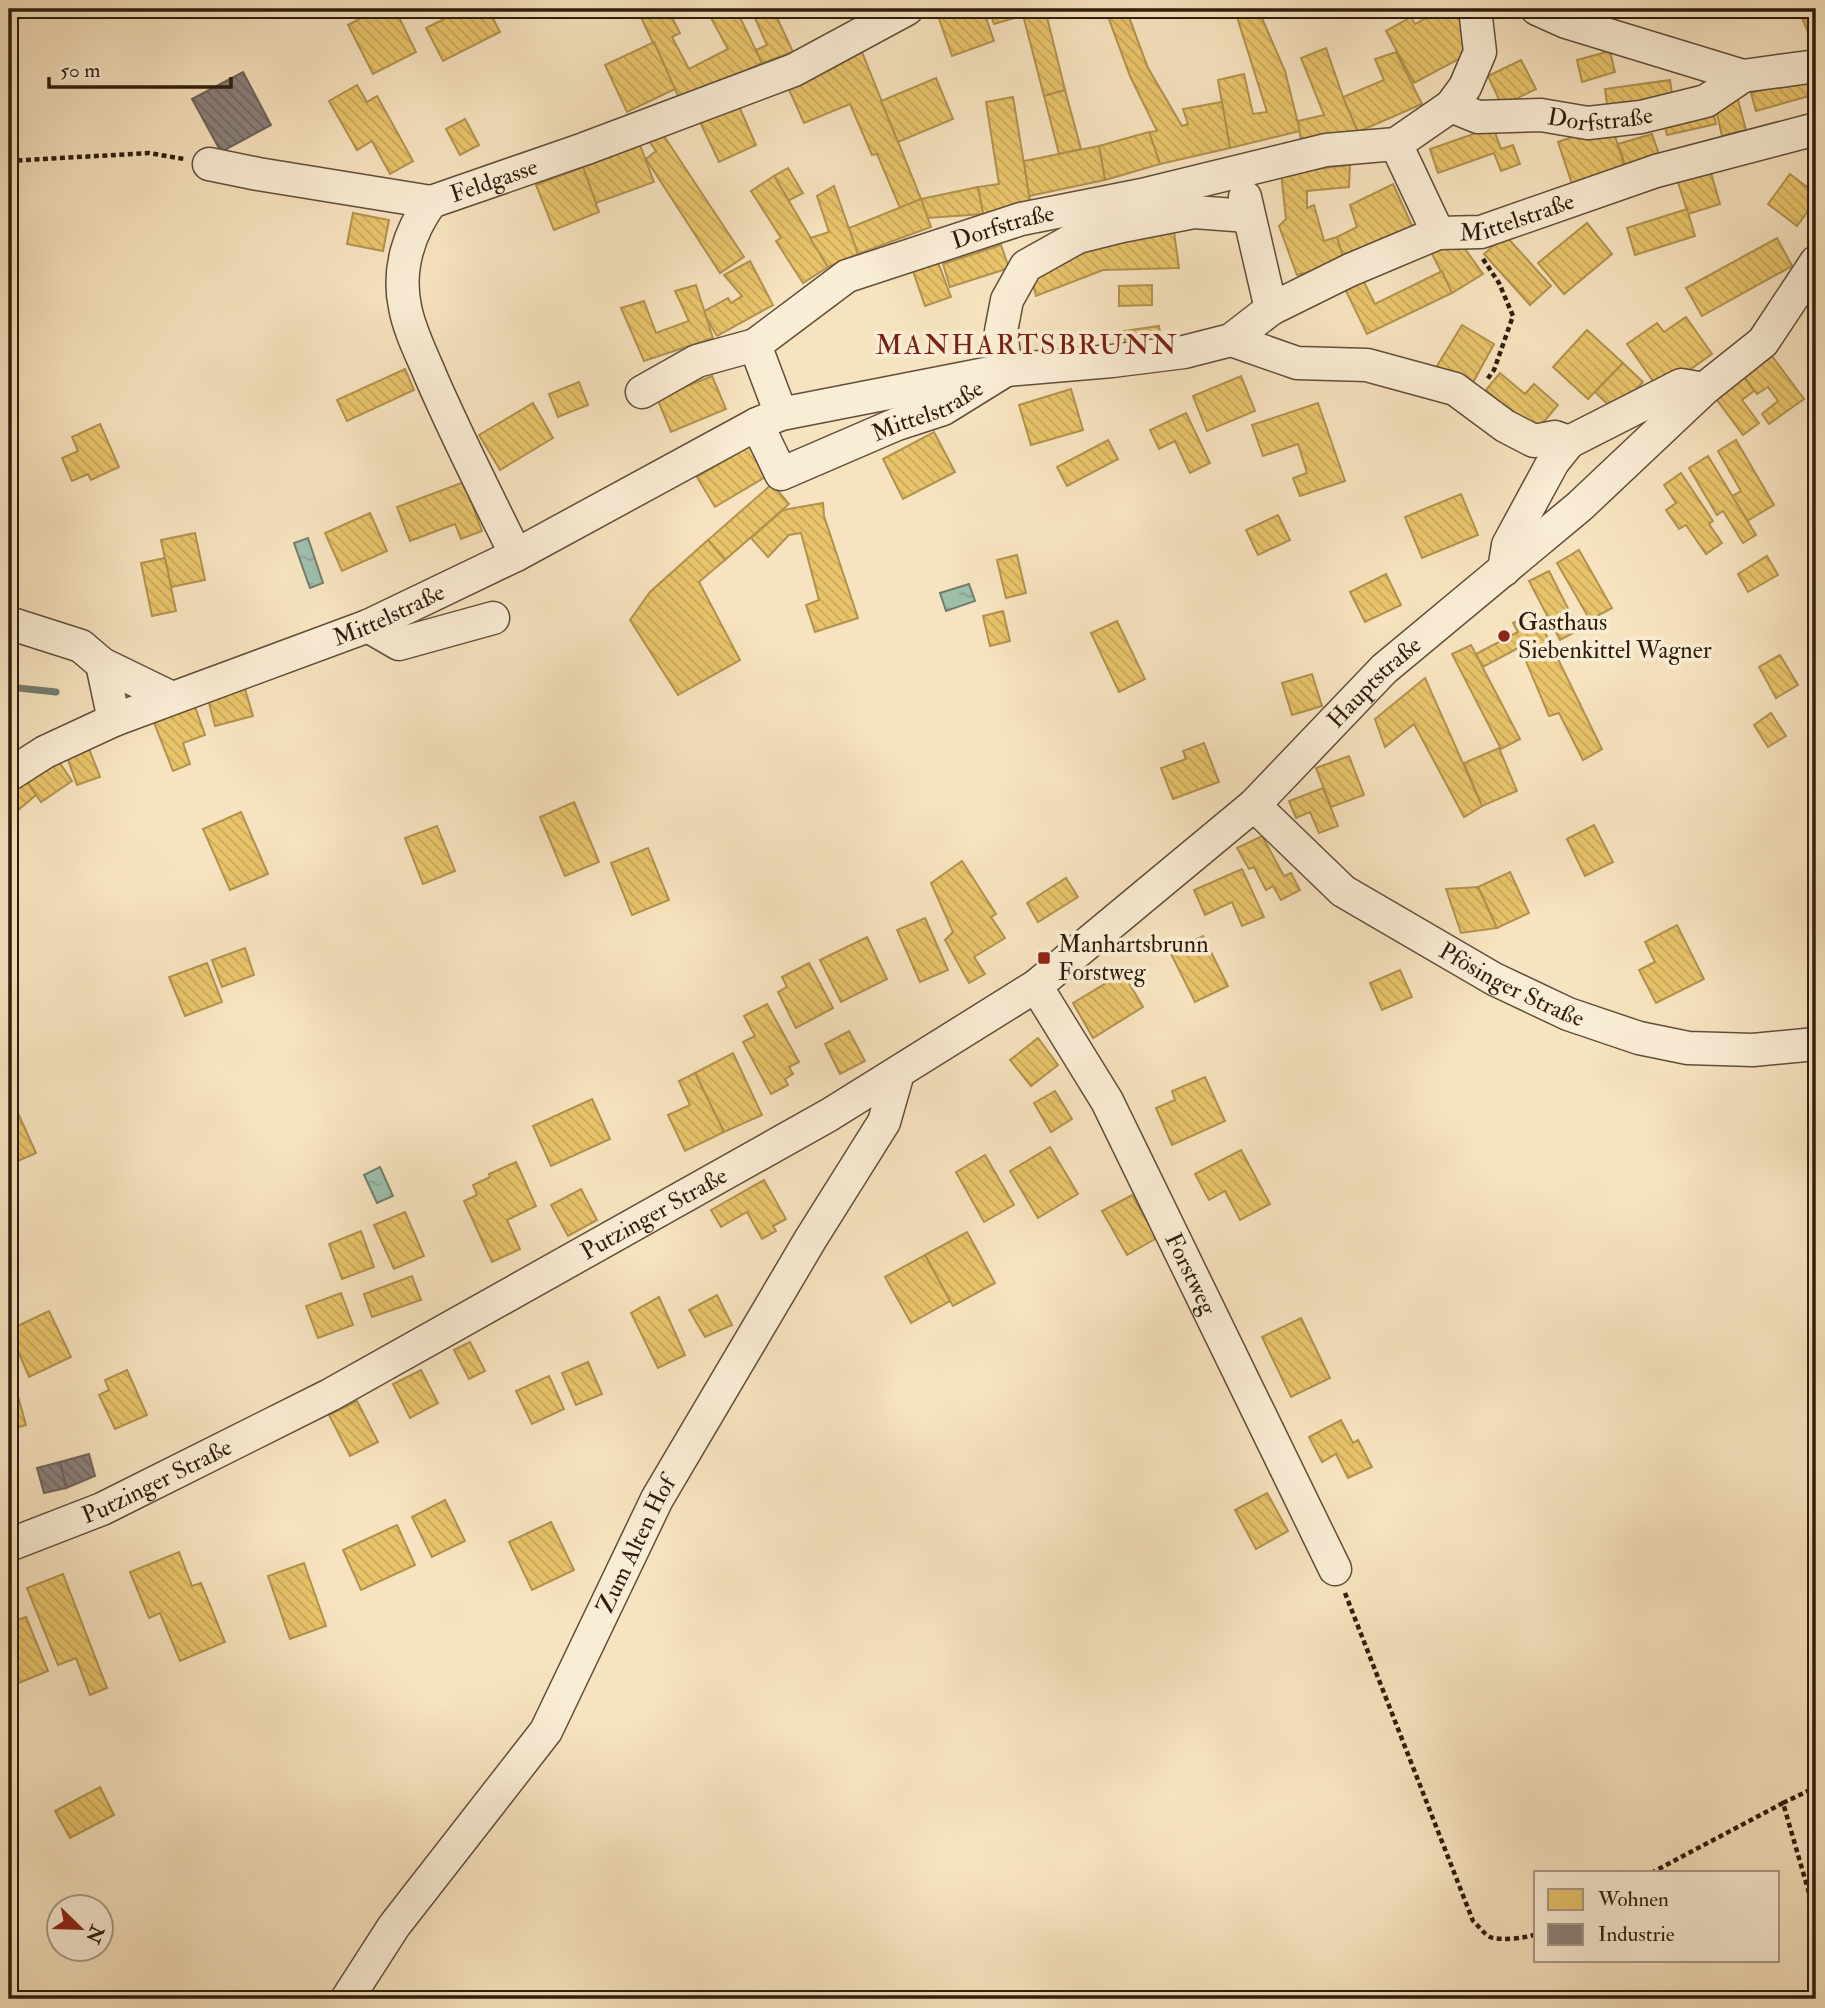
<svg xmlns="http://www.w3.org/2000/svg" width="1825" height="2008" font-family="'IM FELL Double Pica',serif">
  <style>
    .water { fill: url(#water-ripples); stroke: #717e6d; stroke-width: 2 }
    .homes { fill: url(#homes-back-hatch); stroke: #b1924e; stroke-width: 2 }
    .industry { fill: url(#industry-back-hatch); stroke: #6e635a; stroke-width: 2 }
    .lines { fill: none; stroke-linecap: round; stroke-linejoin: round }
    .stream { stroke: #717e6d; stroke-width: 7 }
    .minor-casing { stroke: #604e39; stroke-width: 35 }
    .path { stroke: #2e1d0c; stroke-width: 4.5; stroke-dasharray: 5 3.5; stroke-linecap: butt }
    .minor { stroke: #faedd5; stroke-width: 32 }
    .poi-dot { fill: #8f2418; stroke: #faedd5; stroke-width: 2.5 }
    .labels { text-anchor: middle; stroke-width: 7; stroke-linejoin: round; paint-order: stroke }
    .street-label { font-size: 24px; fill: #2e1d0c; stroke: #faedd5 }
    .poi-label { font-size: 24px; fill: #2e1d0c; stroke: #faedd5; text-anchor: start }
    .quarter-label { font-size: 28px; letter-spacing: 2px; fill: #7a1f14; stroke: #faedd5 }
  </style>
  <defs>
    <pattern id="water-ripples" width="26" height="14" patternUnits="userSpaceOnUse" patternTransform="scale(1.75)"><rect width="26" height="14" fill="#9ebfad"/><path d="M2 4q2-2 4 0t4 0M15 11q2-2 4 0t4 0" fill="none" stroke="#88a494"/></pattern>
    <pattern id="homes-back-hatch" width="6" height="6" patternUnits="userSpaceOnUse" patternTransform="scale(1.75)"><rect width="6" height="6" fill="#e9c46a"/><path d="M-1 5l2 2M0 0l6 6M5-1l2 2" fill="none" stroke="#c8a85b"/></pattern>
    <pattern id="industry-back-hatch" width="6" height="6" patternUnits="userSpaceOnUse" patternTransform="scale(1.75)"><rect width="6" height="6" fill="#8a817c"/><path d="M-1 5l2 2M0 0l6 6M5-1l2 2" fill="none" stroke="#716964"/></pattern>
  </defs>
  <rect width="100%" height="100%" fill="#f7e3bf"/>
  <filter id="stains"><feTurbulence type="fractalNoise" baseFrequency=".00286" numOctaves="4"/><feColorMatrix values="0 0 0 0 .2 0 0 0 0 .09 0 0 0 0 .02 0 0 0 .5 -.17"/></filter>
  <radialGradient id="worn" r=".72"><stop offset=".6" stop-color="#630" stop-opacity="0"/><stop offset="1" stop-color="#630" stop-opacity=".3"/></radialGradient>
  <g class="water">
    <polygon points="308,538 323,583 310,588 294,543"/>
    <polygon points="969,584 975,601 946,611 940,593"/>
    <polygon points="380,1167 393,1196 377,1203 364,1175"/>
  </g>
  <g class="homes">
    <polygon points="361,9 395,9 416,52 373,74 348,25 365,16"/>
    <polygon points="464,9 488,9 500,32 443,61 426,28"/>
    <polygon points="637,9 670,9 668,10 680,33 672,37 689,69 728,49 706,9 736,9 762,63 681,102"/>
    <polygon points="751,9 773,9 793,52 762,63 756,50 767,45"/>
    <polygon points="950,9 983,9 994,41 952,56 937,13"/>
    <polygon points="989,9 1046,9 994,24"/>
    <polygon points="1045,9 1065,90 1044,96 1023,15"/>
    <polygon points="1258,9 1285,71 1300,131 1230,148 1218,80 1244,74 1253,114 1267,112 1237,17"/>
    <polygon points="1442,9 1454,9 1470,38 1472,52 1414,83 1386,31 1411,17 1415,24"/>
    <polygon points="1798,9 1816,9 1816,50"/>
    <polygon points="1106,11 1129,17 1148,68 1182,126 1188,124 1183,109 1222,102 1230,148 1160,164 1149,132 1157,131 1130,76"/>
    <polygon points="654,42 675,89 627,112 605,65"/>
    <polygon points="1326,48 1343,97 1358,132 1301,140 1298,121 1324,115 1301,58"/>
    <polygon points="1610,51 1615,72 1582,82 1577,60"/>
    <polygon points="862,52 921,199 900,208 877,154 872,155 850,104 804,123 787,85"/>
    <polygon points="1396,52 1422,104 1358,132 1343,97 1384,80 1375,59"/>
    <polygon points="1521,60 1536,89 1502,106 1488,76"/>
    <polygon points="1811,76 1816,94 1756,111 1751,93"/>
    <polygon points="936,78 953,119 898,142 881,101"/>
    <polygon points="1670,80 1673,102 1608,111 1605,89"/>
    <polygon points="357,85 367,102 377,96 413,161 390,174 372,141 357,150 329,101"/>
    <polygon points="1065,90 1081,149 1059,154 1044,96"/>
    <polygon points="1013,97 1031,206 983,214 978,187 999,184 986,102"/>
    <polygon points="1738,100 1746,130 1722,136 1715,105"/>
    <polygon points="738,104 756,145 719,162 700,122"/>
    <polygon points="1712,107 1716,124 1667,135 1663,118"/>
    <polygon points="465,119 479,145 460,155 446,129"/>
    <polygon points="1611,124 1627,173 1574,190 1558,142"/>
    <polygon points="1493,127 1501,149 1513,145 1520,164 1501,171 1494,153 1438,173 1430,149"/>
    <polygon points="1149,132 1160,164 1105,180 1099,146"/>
    <polygon points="662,133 744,257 720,273 646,159 656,151 649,141"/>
    <polygon points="1652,134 1660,157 1626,168 1618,144"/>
    <polygon points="640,145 654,182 596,203 583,167"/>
    <polygon points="1099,146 1105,180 1029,196 1024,161"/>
    <polygon points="1350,165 1349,187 1307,191 1307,208 1314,205 1324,241 1337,237 1345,263 1297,275 1279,226 1286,219 1281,173"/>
    <polygon points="1709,166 1720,204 1688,214 1676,176"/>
    <polygon points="583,167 599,212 554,230 536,185"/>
    <polygon points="788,168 803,193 788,201 774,176"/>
    <polygon points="1790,174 1816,194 1816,200 1797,226 1768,204"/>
    <polygon points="774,176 828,267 803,283 776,241 781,238 751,191"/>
    <polygon points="1393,184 1414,230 1345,263 1337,237 1357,227 1350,205"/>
    <polygon points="834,186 858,254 828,267 810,238 829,232 817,196"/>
    <polygon points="978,187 983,214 927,218 921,199"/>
    <polygon points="921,199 931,227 858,254 849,228"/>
    <polygon points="1687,209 1695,236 1635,255 1627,228"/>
    <polygon points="353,213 389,220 383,251 347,244"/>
    <polygon points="1587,223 1612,254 1564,294 1538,263"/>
    <polygon points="1174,232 1179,268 1103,270 1036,296 1031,276 1100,239"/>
    <polygon points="1505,235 1551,286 1530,305 1484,254"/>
    <polygon points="1777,238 1792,266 1702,316 1686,288"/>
    <polygon points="1460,242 1483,274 1452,293 1431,252"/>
    <polygon points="1001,245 1009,268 950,287 943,264"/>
    <polygon points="750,261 773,305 717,336 703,312 728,298 731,303 742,296 724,275"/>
    <polygon points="938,262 951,297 925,306 913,271"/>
    <polygon points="1442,271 1452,293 1367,334 1345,289 1363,280 1375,304"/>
    <polygon points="696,285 713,338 644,361 621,308 644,301 656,333 689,321 675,291"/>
    <polygon points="1152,285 1152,305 1119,306 1119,286"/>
    <polygon points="1686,317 1712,354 1660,391 1627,344 1657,323 1664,332"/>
    <polygon points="1462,325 1494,344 1471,386 1437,366"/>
    <polygon points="1159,326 1162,345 1126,351 1124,331"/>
    <polygon points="1587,330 1623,363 1588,399 1553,367"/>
    <polygon points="1772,356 1804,399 1769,424 1762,414 1778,401 1768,387 1757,394 1743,375"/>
    <polygon points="1623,363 1643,382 1615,411 1595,392"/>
    <polygon points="405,369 414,390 347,421 337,400"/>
    <polygon points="1500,373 1525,394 1534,384 1558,405 1535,432 1486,390"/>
    <polygon points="1743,375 1754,391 1742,400 1759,423 1743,435 1714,396"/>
    <polygon points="712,376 726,409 671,432 657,398"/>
    <polygon points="1241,376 1255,411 1207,431 1193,396"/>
    <polygon points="579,382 588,405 558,417 549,394"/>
    <polygon points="1071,389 1083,430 1031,445 1019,405"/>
    <polygon points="533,403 553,438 500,470 479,435"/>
    <polygon points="1318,403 1345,481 1300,496 1293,478 1307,473 1298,444 1263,456 1252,425"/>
    <polygon points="1186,413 1210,463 1190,473 1175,441 1159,449 1150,430"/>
    <polygon points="100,424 119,467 91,480 88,474 72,481 62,458 78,451 72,437"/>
    <polygon points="934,432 955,472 903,499 883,459"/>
    <polygon points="1108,440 1118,459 1067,486 1057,467"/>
    <polygon points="1736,440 1774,505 1747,521 1732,496 1741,491 1718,451"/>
    <polygon points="750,446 767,476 715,507 697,477"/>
    <polygon points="1708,456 1756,535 1743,543 1723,511 1717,515 1689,468"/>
    <polygon points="1681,473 1713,521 1709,524 1722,543 1706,554 1686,525 1679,529 1666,510 1676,503 1664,485"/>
    <polygon points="464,482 482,531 461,539 455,524 410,541 397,507"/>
    <polygon points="772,484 789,504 725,560 708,540"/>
    <polygon points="1461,494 1478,535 1422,558 1405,517"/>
    <polygon points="823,503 824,516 858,618 815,632 806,605 819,600 801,533 789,535 768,557 751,538 783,510"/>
    <polygon points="370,513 387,551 342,571 325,533"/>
    <polygon points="1278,515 1290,540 1258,555 1246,530"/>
    <polygon points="195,533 205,580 171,587 161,540"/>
    <polygon points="708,540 725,560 699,582 740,660 678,695 630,620 650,592"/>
    <polygon points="1579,550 1612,608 1590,620 1557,563"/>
    <polygon points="1017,555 1026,593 1006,598 997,560"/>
    <polygon points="1767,556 1778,575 1748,592 1738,574"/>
    <polygon points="165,558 176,611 152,616 141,563"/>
    <polygon points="1549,571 1579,630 1560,640 1529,581"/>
    <polygon points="1386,574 1401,605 1365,622 1350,592"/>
    <polygon points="1003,611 1010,641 990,646 983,616"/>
    <polygon points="1535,612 1602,749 1583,760 1559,713 1549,716 1520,647 1483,667 1476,654 1518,632 1513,623"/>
    <polygon points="1117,621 1145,679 1119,692 1091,633"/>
    <polygon points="1471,645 1520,739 1501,749 1452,654"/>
    <polygon points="1780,655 1798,685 1776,698 1759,667"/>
    <polygon points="1312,674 1322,706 1292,715 1282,683"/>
    <polygon points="1425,678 1482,806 1464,817 1414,724 1385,747 1375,719"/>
    <polygon points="245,689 253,716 215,726 208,699"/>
    <polygon points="194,704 205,735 183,743 190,764 173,771 153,720"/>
    <polygon points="1771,713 1786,736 1768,747 1754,725"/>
    <polygon points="1204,743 1219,782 1173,799 1161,768 1186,759 1183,751"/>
    <polygon points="88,746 100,777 77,785 66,754"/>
    <polygon points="1499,748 1517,791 1482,806 1464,763"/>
    <polygon points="55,756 72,781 41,802 24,777"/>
    <polygon points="1349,756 1364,795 1331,807 1316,768"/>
    <polygon points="24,777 36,795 10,817 9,791"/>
    <polygon points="1323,788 1338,826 1319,833 1310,812 1296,818 1289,801"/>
    <polygon points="574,802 599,862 565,876 540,817"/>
    <polygon points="241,812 268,874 230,890 203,829"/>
    <polygon points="1594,825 1613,862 1585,876 1567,839"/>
    <polygon points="437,826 455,871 423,884 405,838"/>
    <polygon points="1262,836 1284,876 1291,873 1300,890 1281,900 1273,886 1266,890 1254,867 1249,869 1237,848"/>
    <polygon points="648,848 669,900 632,915 611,863"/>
    <polygon points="962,861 996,914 991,917 1005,938 974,957 985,974 969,983 945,940 953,932 931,883"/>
    <polygon points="1242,869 1264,917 1242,926 1232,902 1205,915 1194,890"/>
    <polygon points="1510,872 1529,913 1497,928 1478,887"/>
    <polygon points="1066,878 1078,897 1038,922 1027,903"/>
    <polygon points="1478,887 1497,928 1461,933 1446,889"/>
    <polygon points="925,918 948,970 920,982 897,930"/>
    <polygon points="1677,925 1704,979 1656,1003 1639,970 1655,962 1645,942"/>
    <polygon points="1203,936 1228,986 1195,1002 1170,952"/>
    <polygon points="867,937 887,979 841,1002 820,960"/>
    <polygon points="245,948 254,975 222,987 212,960"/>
    <polygon points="207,963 222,1002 185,1016 169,977"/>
    <polygon points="809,963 833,1008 796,1028 778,992 787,987 782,977"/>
    <polygon points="1400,970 1412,997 1382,1010 1370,983"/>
    <polygon points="1123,973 1143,1007 1093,1038 1073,1003"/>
    <polygon points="767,1004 799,1062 789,1067 793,1074 785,1079 788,1085 771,1094 743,1042 755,1036 744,1016"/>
    <polygon points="849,1031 865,1061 840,1074 825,1044"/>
    <polygon points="1038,1038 1058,1065 1031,1086 1010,1060"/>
    <polygon points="733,1053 762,1115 724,1132 695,1073"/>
    <polygon points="695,1073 724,1132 685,1151 668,1115 690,1105 679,1081"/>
    <polygon points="1205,1077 1225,1121 1172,1145 1156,1108 1175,1100 1172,1091"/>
    <polygon points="1055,1091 1072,1119 1051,1132 1034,1103"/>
    <polygon points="592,1099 610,1139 551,1166 533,1126"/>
    <polygon points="17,1111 36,1153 9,1165 9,1114"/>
    <polygon points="1050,1147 1078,1194 1038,1218 1010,1171"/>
    <polygon points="1241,1150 1270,1204 1240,1220 1225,1191 1209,1200 1195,1174"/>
    <polygon points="985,1155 1014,1205 984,1222 956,1172"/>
    <polygon points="516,1162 536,1206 507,1220 520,1249 492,1262 464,1201 477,1195 473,1185 490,1177 489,1174"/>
    <polygon points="764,1180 786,1219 773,1226 776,1231 762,1239 747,1212 721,1227 711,1210"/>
    <polygon points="581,1189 597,1220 568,1236 551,1205"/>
    <polygon points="1132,1195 1157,1238 1127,1255 1102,1211"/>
    <polygon points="405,1212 424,1256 394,1269 374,1225"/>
    <polygon points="361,1231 374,1267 342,1279 329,1244"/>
    <polygon points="967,1232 995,1283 953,1306 925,1255"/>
    <polygon points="925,1255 950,1301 911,1323 885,1277"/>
    <polygon points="412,1276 421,1300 372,1317 364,1294"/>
    <polygon points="341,1293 353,1325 318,1338 306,1306"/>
    <polygon points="717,1295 732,1325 705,1337 689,1310"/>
    <polygon points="659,1297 685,1355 658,1368 631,1313"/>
    <polygon points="49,1311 71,1357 29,1377 9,1330"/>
    <polygon points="1301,1318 1330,1378 1291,1397 1262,1337"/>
    <polygon points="470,1342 485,1371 469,1379 454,1350"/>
    <polygon points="588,1362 602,1394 576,1405 562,1373"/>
    <polygon points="127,1370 147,1415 115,1429 99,1395 109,1390 105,1380"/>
    <polygon points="421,1370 438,1403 410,1418 393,1384"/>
    <polygon points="549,1376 564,1409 532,1424 516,1391"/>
    <polygon points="14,1382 26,1425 9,1430 9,1384"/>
    <polygon points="357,1401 378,1442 350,1456 329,1415"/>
    <polygon points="1341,1420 1353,1443 1358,1440 1372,1467 1348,1478 1336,1454 1322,1462 1309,1437"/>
    <polygon points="1267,1493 1288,1531 1256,1549 1235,1510"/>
    <polygon points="445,1500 465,1541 432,1557 412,1517"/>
    <polygon points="551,1522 574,1570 532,1590 509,1542"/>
    <polygon points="397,1525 415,1565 361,1590 343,1550"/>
    <polygon points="179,1552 192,1586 201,1583 225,1642 180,1661 160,1613 149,1618 130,1572"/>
    <polygon points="304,1563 326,1626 290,1639 268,1576"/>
    <polygon points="63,1574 107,1688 90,1695 76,1658 58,1665 27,1588"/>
    <polygon points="26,1617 48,1671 9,1687 9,1623"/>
    <polygon points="100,1787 114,1815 70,1838 55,1811"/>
  </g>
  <g class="industry">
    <polygon points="243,72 271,125 221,152 192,99"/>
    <polygon points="89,1454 95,1476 66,1488 60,1462"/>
    <polygon points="60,1462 66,1488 44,1493 37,1468"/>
  </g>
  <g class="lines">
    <polyline class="stream" points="9,687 56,692"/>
    <defs>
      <g id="minor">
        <polyline points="1537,9 1566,22 1743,76 1809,67 1816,68"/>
        <path id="s1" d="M1451,106L1478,117L1541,115L1588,123L1641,117L1706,101L1743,76"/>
        <polyline points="1396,144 1438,233"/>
        <polyline points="209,164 258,174 431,202"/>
        <polyline points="1245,197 1271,309"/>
        <polyline points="1231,340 1297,363 1367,365 1455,389 1505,426 1534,441 1555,437 1569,442"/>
        <polyline points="755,345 781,414"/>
        <path id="s2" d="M642,392L697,361L755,345L847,276L1021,219L1142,195L1326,150L1396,144L1451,106L1465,87L1480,52L1475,9"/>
        <path id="s3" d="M757,424L781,474L897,424L943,409L1006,370L1001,331L1007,300L1026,266L1078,237L1122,226L1194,212L1248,216"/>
        <path id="s4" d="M516,555C487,496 457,437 431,377C422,355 409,330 405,307C397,269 409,232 431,202L584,149L794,70L907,9"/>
        <polyline points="1504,570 1508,545 1553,462 1569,442 1681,385 1704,389"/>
        <polyline points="9,623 81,646 102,664 114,720"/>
        <polyline points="368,626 399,644 493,618"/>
        <polyline points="102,664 172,698"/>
        <path id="s5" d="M9,775L45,752L114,720L368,626L516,555L757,424L781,414L1006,370L1112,361L1184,352L1231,340L1271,309L1350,270L1438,233L1481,232L1656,171L1816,129"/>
        <path id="s6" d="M1254,805L1343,891L1494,979L1568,1014L1639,1038L1688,1048L1753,1050L1816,1044"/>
        <path id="s7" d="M1036,986L1107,1101L1335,1569"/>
        <path id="s8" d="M9,1545L102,1509L330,1395L829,1115L1036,986L1254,805L1384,669L1580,506L1704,389L1763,342L1816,262"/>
        <path id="s9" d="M347,1999L394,1926L546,1731L657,1499L810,1240L884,1122L898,1073"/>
      </g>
    </defs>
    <use href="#minor" class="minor-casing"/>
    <g class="path">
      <polyline points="9,161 149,153 184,159"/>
      <polyline points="1483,259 1499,283 1513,316 1494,370 1486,381"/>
      <path d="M1345,1593L1473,1921C1478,1925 1485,1935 1490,1937C1499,1941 1528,1938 1536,1934"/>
      <polyline points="1783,1803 1816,1787"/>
      <polyline points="1651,1873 1783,1803 1816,1917"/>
    </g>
    <use href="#minor" class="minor"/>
  </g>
  <g class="poi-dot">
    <circle cx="1504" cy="636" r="7"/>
    <rect x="1037" y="951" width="14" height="14" rx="3.5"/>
  </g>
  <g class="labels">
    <g class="street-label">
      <text dy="8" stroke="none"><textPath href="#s1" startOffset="152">Dorfstraße</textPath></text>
      <text dy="8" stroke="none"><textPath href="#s4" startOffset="450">Feldgasse</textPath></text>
      <text dy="8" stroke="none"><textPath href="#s5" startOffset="1626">Mittelstraße</textPath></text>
      <text dy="8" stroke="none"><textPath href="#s2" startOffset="402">Dorfstraße</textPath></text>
      <text dy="8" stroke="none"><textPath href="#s3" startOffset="215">Mittelstraße</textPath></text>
      <text dy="8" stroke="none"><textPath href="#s5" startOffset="413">Mittelstraße</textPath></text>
      <text dy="8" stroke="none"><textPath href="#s8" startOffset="1626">Hauptstraße</textPath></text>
      <text dy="8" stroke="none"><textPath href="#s6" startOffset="317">Pfösinger Straße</textPath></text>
      <text dy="8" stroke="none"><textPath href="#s8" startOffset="726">Putzinger Straße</textPath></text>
      <text dy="8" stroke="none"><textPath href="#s7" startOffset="327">Forstweg</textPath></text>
      <text dy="8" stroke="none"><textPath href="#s8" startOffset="161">Putzinger Straße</textPath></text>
      <text dy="8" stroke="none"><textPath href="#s9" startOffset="541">Zum Alten Hof</textPath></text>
    </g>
    <g class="poi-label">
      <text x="1518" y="630">Gasthaus<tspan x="1518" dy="28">Siebenkittel Wagner</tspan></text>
      <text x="1058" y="952">Manhartsbrunn<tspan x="1058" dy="28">Forstweg</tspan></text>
    </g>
    <g class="quarter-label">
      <text x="1027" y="354">MANHARTSBRUNN</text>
    </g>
  </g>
  <rect width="1825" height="2008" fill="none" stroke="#f7e3bf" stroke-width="35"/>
  <rect x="10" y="10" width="1804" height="1987" fill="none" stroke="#2e1d0c" stroke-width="3.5"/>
  <rect x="18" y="18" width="1790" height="1973" fill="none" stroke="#2e1d0c" stroke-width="2"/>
  <rect x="1534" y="1871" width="245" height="91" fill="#faedd5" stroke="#a89a85" stroke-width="2"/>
  <rect x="1548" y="1889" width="35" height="21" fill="#e9c46a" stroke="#a89a85" stroke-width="2"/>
  <text x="1598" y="1906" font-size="21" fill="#2e1d0c">Wohnen</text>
  <rect x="1548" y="1924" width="35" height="21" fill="#8a817c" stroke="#a89a85" stroke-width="2"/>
  <text x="1598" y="1941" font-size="21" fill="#2e1d0c">Industrie</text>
  <g transform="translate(80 1928) rotate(113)"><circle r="33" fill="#faedd5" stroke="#a89a85" stroke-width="2"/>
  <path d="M0-5L12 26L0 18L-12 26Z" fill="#8f2418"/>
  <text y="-10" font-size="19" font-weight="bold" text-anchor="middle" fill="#2e1d0c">N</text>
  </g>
  <path d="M49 77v10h182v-10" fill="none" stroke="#2e1d0c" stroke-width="3.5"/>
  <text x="60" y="77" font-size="21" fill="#2e1d0c" stroke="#faedd5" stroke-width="5" paint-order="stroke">50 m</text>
  <rect width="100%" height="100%" filter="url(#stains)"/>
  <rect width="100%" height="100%" fill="url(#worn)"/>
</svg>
